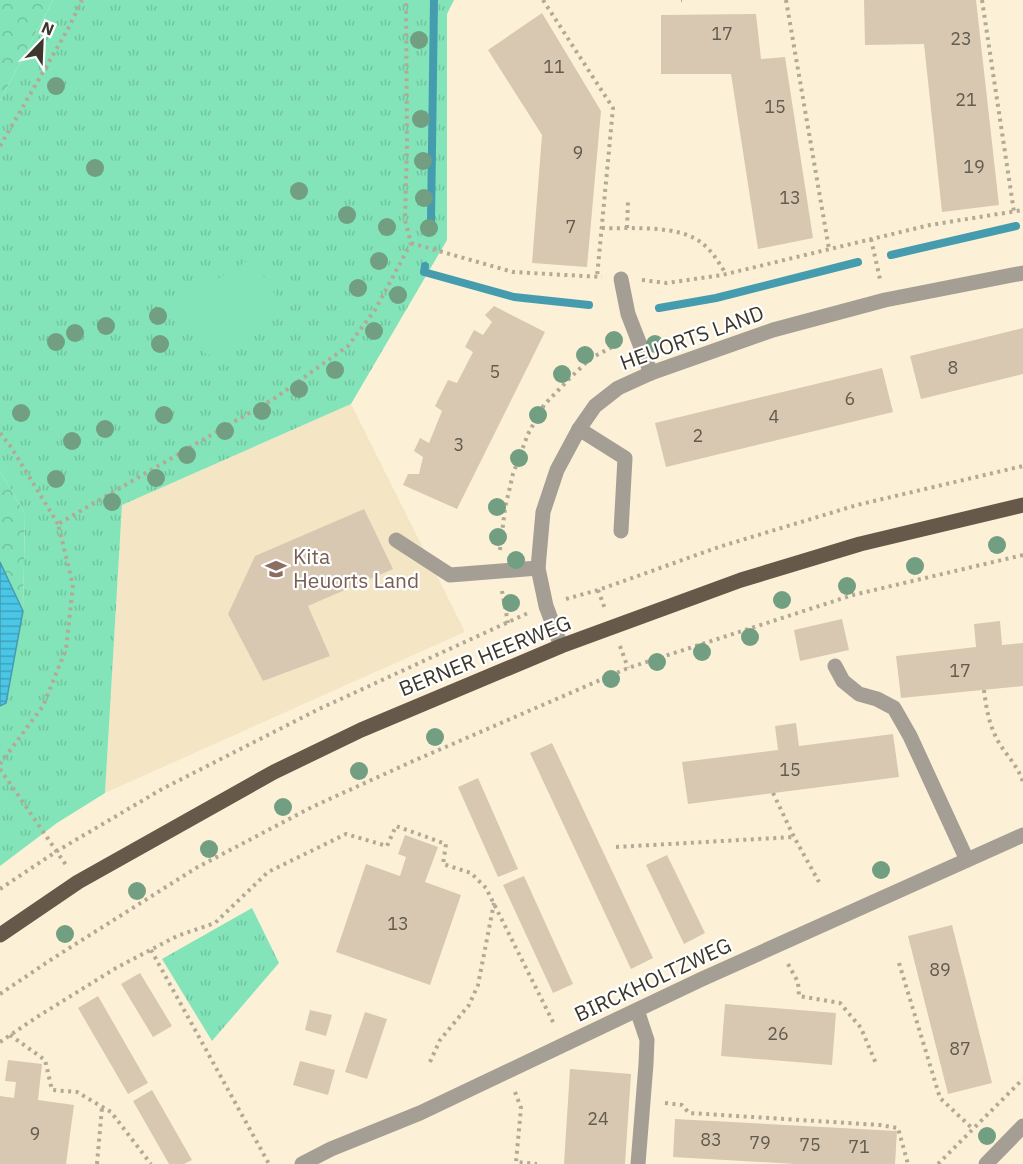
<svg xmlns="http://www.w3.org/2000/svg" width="1023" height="1164" font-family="'IBM Plex Sans',sans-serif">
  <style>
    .built { fill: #f4e6c5 }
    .grass { fill: url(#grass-tufts) }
    .forest { fill: url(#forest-crowns) }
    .pitch { fill: #82e4b8 }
    .water { fill: url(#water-rules); stroke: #469caf; stroke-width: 1.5 }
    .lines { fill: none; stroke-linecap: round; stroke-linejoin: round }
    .stream { stroke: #469caf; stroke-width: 8 }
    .building { fill: #d8c8b1 }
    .path { stroke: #b2aa96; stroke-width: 4; stroke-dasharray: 3 4.5; stroke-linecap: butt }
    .minor { stroke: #a59e94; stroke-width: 15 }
    .major { stroke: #665949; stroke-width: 15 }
    .tree { fill: #729e82 }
    .labels { text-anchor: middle; stroke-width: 4.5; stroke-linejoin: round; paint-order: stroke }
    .number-label { font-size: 18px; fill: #625b4e }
    .street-label { font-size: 21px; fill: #3b372d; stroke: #fff }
    .education-label { font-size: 21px; fill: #785e54; stroke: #fff; text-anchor: start }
  </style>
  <defs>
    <pattern id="grass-tufts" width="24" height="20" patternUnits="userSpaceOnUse" patternTransform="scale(1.5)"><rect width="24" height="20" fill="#82e4b8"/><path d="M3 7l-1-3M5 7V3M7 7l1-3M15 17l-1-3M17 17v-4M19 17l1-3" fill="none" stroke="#71c49e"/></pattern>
    <pattern id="forest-crowns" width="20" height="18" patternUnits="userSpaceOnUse" patternTransform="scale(1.5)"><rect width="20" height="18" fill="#82e4b8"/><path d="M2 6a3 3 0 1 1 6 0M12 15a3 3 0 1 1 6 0" fill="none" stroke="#71c49e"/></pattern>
    <pattern id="water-rules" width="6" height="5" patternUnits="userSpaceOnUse" patternTransform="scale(1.5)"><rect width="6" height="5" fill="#4ac7e7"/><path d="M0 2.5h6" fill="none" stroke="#3fa2bc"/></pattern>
  </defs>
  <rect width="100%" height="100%" fill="#fcf1d7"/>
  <polygon class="built" points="351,404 465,632 105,793 122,505"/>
  <g class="grass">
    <polygon points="53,0 454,0 447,14 447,240 351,404 122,505 105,793 57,823 0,866 0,706 6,702 23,611 25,514 0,471 0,101"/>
    <polygon points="252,908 279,963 212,1041 162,959"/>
  </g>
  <g class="forest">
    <polygon points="0,0 53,0 0,101"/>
    <polygon points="0,471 25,514 23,611 0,562"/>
  </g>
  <polygon class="pitch" points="252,258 284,309 207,356 175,305"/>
  <polygon class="water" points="0,562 23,611 6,703 0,706"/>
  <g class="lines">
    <g class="stream">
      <polyline points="431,221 434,0"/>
      <polyline points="891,255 1016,226"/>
      <polyline points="425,266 424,272 514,297 589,305"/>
      <polyline points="659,308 716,298 858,262"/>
    </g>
  </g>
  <g class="building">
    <polygon points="864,0 976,0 999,205 942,212 924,44 865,45"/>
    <polygon points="542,13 601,111 587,267 532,263 542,135 488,50"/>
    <polygon points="756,14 761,59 785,57 813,238 758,249 731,74 661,74 661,15"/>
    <polygon points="494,306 545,332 457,509 403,485 408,474 419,474 423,457 414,451 420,438 429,443 442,411 435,406 448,380 457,383 473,352 465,347 474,330 483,335 492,322 485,315"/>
    <polygon points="1023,328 1023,374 921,399 910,356"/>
    <polygon points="882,368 893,412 666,467 655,423"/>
    <polygon points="364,509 393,569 308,606 330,656 263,681 228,614 255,556"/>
    <polygon points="842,619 849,650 800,661 794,630"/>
    <polygon points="1000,621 1002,645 1023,643 1023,686 901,698 896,656 976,647 974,624"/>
    <polygon points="796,723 799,746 893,734 899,777 688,804 682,762 778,750 775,726"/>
    <polygon points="552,743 653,958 631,969 530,753"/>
    <polygon points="478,778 518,869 498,877 458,787"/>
    <polygon points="405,835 438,847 425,882 461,895 430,985 336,952 366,864 400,876 406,857 398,854"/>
    <polygon points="667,855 705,933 684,944 646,865"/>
    <polygon points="524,876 573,984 553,993 503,885"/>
    <polygon points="952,925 992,1083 948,1094 908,936"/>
    <polygon points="140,973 172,1026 153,1037 121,984"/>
    <polygon points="98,996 148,1083 128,1094 78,1008"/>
    <polygon points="725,1004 836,1013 832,1065 721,1056"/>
    <polygon points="310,1010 332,1015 326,1036 305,1030"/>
    <polygon points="365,1012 387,1019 367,1079 345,1072"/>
    <polygon points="8,1060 42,1064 38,1100 74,1105 66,1164 0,1164 0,1096 14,1098 16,1082 5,1081"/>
    <polygon points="300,1061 335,1070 328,1095 293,1085"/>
    <polygon points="570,1069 631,1074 625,1164 564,1164"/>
    <polygon points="152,1090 192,1160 184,1164 169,1164 133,1101"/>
    <polygon points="675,1119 897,1131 895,1164 795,1164 673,1157"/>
  </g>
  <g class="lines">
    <g class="path">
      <polyline points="543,0 613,108 597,277"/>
      <polyline points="681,0 682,0"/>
      <polyline points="786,0 829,249"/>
      <polyline points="982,0 1014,212"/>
      <polyline points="0,146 68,29 82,0"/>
      <path d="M602,228C631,229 680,224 703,244C713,252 719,263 726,274"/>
      <polyline points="627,228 628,201"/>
      <polyline points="871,239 880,279"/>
      <polyline points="411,243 513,272 602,277"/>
      <polyline points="642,280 667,283 722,275 930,225 1023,210"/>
      <polyline points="0,433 11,447 58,524"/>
      <polyline points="500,550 505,508 513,474 528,434 544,405 571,377 591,358 618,344"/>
      <polyline points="598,590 605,609"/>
      <polyline points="502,591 508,623"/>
      <polyline points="566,599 598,590 722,546 857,505 1023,466"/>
      <polyline points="620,646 628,668"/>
      <path d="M984,690C986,707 989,725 998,741C1006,755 1018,766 1023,782"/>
      <polyline points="0,764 43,706 66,649 73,585 58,524 275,398 348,346 375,310 411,243 405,220 407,143 406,0"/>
      <polyline points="0,769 66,865"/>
      <polyline points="773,793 794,837 819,882"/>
      <polyline points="616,847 794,837"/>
      <polyline points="0,889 57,851 162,789 319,709 528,613"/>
      <polyline points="151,950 269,1164"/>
      <polyline points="899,963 940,1098 973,1129"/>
      <polyline points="788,964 798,982 799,996 840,1003 861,1028 877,1066"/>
      <polyline points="0,994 52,959 196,868 312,807 411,762 628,668 853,595 1023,555"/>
      <polyline points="10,1035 45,1060 52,1090 77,1092 111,1112 151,1164"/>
      <polyline points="0,1042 37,1017 116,968 177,936 215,923 268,872 346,834 387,846 396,826 446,844 443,864 471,873 486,888 555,1026"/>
      <polyline points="430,1062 440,1040 469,1005 478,985 494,903"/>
      <polyline points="515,1092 521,1108 516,1162 537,1164"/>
      <polyline points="665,1103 682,1105 689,1113 880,1125 898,1128 908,1164"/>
      <polyline points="97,1164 102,1107"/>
      <polyline points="938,1164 1023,1079"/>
    </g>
    <g class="minor">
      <polyline points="621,279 628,314 651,373"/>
      <polyline points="579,429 625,458 621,531"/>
      <polyline points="396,540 450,575 538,568"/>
      <polyline points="561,646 546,606 538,568 543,512 557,470 579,429 595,406 618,388 651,373 773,330 885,300 1023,273"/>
      <polyline points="835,666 843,681 859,694 877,699 894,708 910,736 967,860"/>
      <polyline points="637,1010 647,1040 646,1064 638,1164"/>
      <polyline points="302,1164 331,1149 420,1113 702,979 1023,835"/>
      <polyline points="986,1164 1023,1126"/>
    </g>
    <polyline class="major" points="0,935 78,882 274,772 361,730 561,646 741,580 860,544 1023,505"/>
  </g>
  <g class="tree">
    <circle cx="419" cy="40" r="9"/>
    <circle cx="56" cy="86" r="9"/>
    <circle cx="421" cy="119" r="9"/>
    <circle cx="423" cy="161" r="9"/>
    <circle cx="95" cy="168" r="9"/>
    <circle cx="299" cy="191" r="9"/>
    <circle cx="424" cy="198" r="9"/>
    <circle cx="347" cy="215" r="9"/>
    <circle cx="387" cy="227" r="9"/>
    <circle cx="429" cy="228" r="9"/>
    <circle cx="379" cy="261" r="9"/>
    <circle cx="358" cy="288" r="9"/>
    <circle cx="398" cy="295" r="9"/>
    <circle cx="158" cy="316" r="9"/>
    <circle cx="106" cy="326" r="9"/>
    <circle cx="374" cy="331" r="9"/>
    <circle cx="75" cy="333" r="9"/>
    <circle cx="614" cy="340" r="9"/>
    <circle cx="56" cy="342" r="9"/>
    <circle cx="160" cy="344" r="9"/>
    <circle cx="655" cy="344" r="9"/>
    <circle cx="585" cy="355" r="9"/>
    <circle cx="335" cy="370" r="9"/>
    <circle cx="562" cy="374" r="9"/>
    <circle cx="299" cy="389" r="9"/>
    <circle cx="262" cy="411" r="9"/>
    <circle cx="21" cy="413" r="9"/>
    <circle cx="164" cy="415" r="9"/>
    <circle cx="538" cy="415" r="9"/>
    <circle cx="105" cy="429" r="9"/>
    <circle cx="225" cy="431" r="9"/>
    <circle cx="72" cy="441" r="9"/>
    <circle cx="187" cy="455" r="9"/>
    <circle cx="519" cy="458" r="9"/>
    <circle cx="156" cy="478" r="9"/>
    <circle cx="56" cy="479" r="9"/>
    <circle cx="112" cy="502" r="9"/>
    <circle cx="497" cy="507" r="9"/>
    <circle cx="498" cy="537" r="9"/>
    <circle cx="997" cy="545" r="9"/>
    <circle cx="516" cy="560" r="9"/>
    <circle cx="915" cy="566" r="9"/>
    <circle cx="847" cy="586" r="9"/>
    <circle cx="782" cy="600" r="9"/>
    <circle cx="511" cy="603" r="9"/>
    <circle cx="750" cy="637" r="9"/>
    <circle cx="702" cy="652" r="9"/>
    <circle cx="657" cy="662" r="9"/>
    <circle cx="611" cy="679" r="9"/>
    <circle cx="435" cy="737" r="9"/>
    <circle cx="359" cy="771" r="9"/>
    <circle cx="283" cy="807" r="9"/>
    <circle cx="209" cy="849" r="9"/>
    <circle cx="881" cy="870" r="9"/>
    <circle cx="137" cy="891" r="9"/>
    <circle cx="65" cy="934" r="9"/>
    <circle cx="987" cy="1136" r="9"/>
  </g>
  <defs>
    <symbol id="school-bare" viewBox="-9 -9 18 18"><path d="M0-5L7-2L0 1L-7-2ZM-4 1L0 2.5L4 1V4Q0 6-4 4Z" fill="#8d6e63" stroke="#fff" stroke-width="2.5" paint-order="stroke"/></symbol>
  </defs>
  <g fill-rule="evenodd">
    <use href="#school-bare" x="261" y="554" width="30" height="30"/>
  </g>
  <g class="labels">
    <g class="number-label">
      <text x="722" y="40">17</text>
      <text x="961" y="45">23</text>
      <text x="554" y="73">11</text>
      <text x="966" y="106">21</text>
      <text x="775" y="113">15</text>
      <text x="578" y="159">9</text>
      <text x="974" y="173">19</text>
      <text x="790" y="204">13</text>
      <text x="571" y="233">7</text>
      <text x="953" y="374">8</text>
      <text x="495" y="378">5</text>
      <text x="850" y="405">6</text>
      <text x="774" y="423">4</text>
      <text x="698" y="442">2</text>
      <text x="459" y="451">3</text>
      <text x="960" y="677">17</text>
      <text x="790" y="776">15</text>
      <text x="398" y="930">13</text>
      <text x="940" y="976">89</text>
      <text x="778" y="1040">26</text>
      <text x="960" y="1055">87</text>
      <text x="598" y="1125">24</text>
      <text x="35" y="1140">9</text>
      <text x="711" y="1146">83</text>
      <text x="760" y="1149">79</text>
      <text x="810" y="1151">75</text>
      <text x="859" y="1153">71</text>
    </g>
    <g class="street-label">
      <text transform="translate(692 338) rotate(-20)" y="7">HEUORTS LAND</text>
      <text transform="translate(485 656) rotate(-22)" y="7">BERNER HEERWEG</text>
      <text transform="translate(653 980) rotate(-25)" y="7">BIRCKHOLTZWEG</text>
    </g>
    <g class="education-label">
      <text x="293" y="564">Kita<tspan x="293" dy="24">Heuorts Land</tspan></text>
    </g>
  </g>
  <g transform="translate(42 42) rotate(23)" stroke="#ffffff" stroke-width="4.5" paint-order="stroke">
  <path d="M0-4.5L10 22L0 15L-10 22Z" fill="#3b372d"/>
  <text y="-9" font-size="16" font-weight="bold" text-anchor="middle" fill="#3b372d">N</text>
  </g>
</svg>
